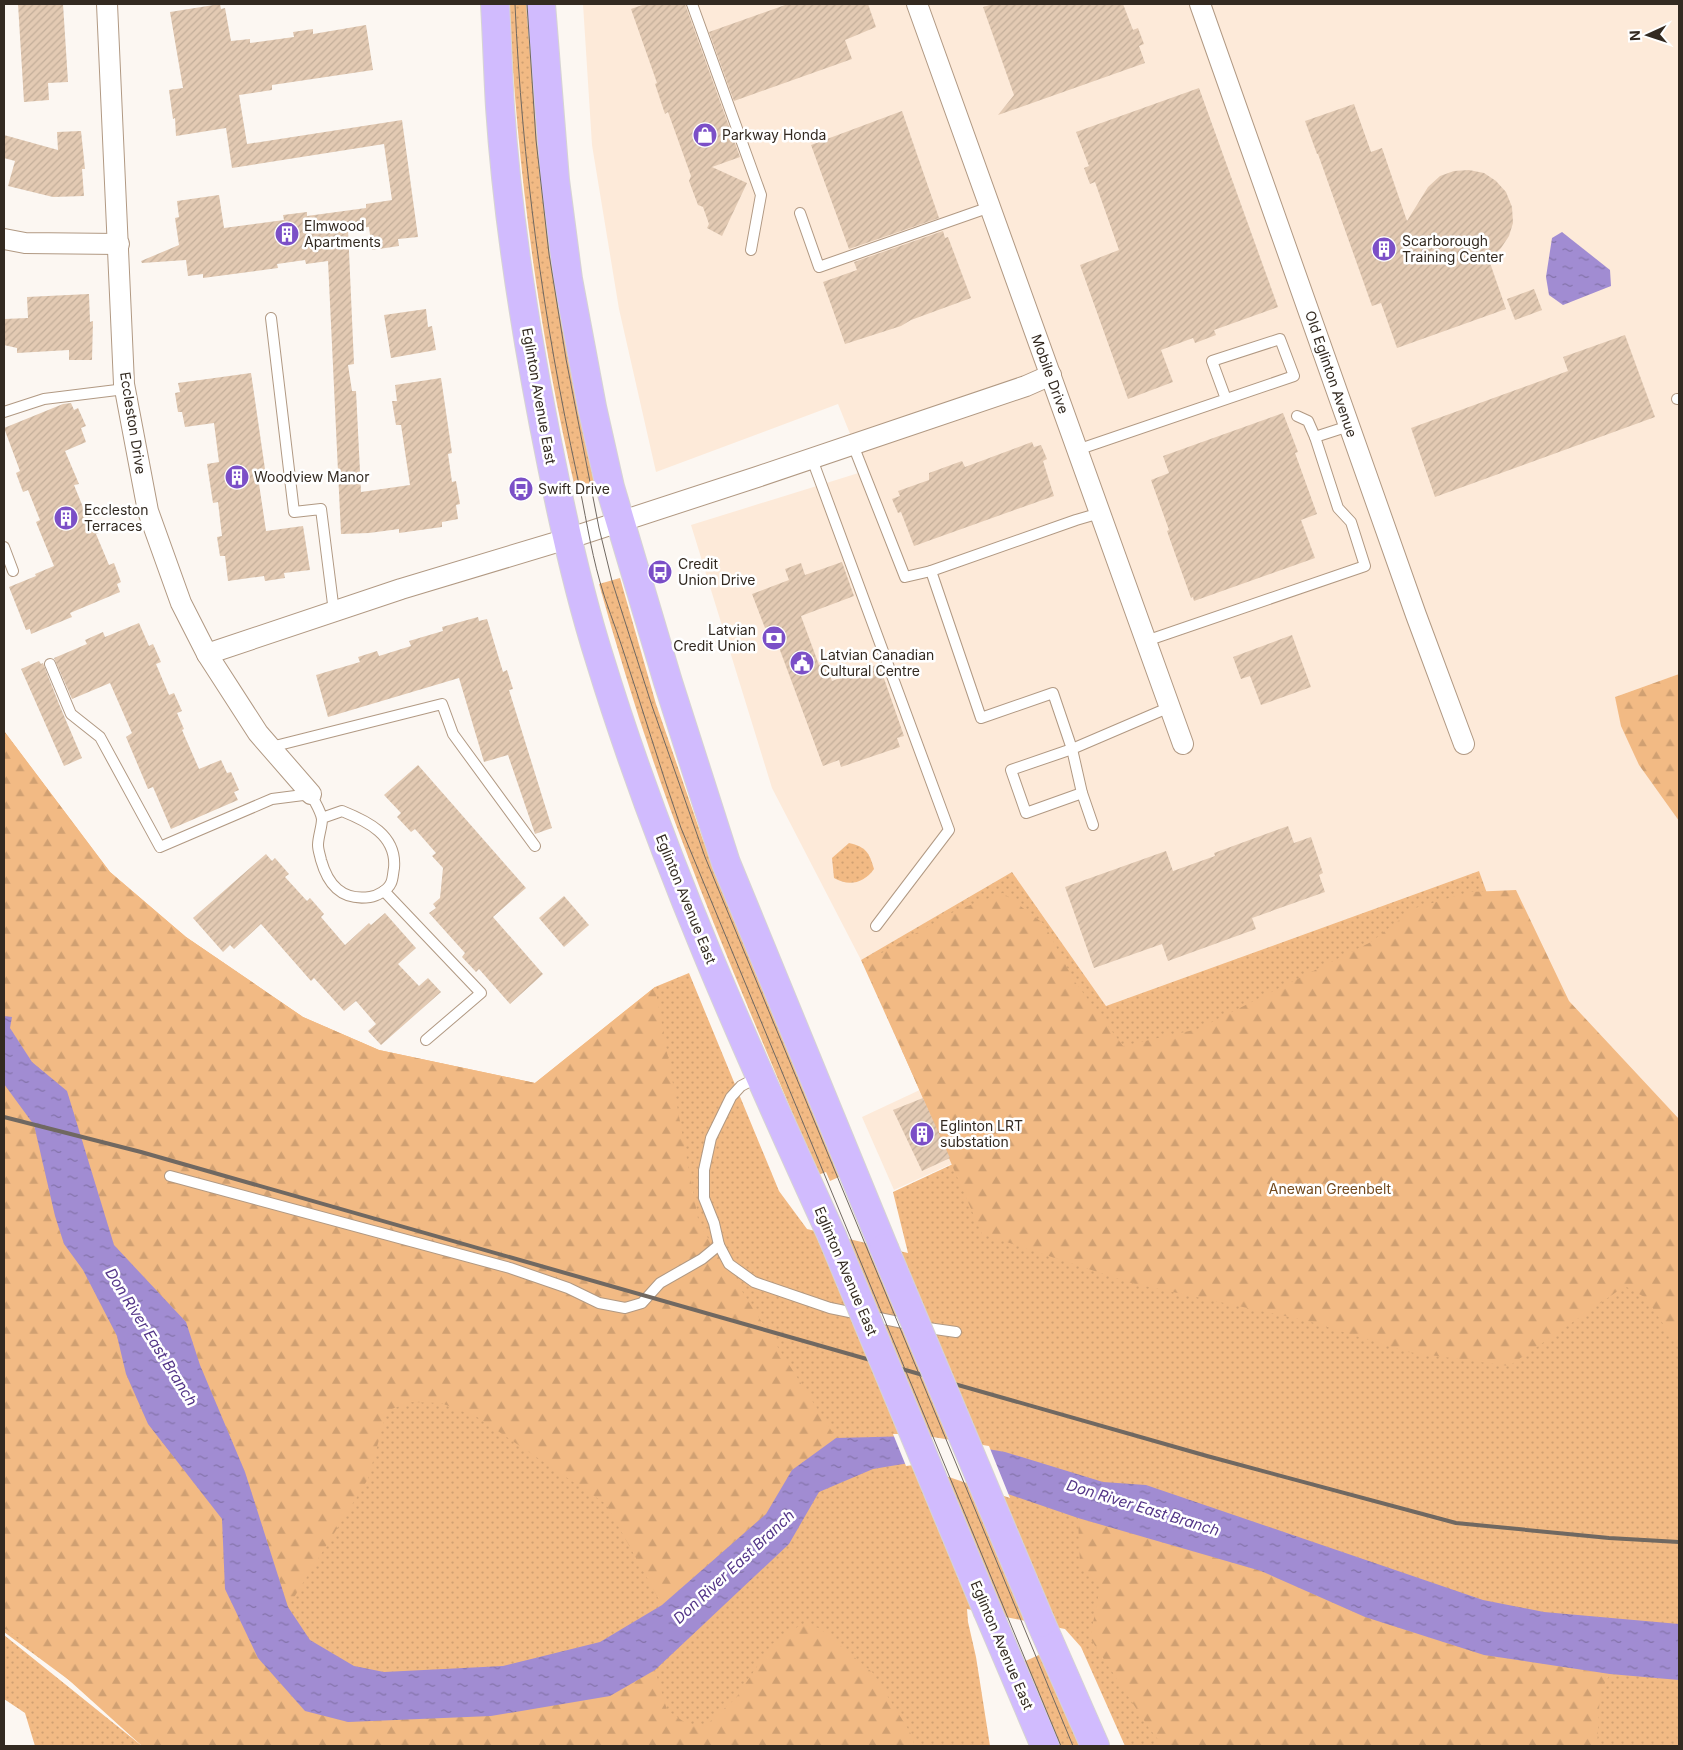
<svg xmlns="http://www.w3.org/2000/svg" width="1683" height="1750" font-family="Inter,sans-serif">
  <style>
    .built { fill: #fdead9 }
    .grass { fill: url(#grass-dots) }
    .forest { fill: url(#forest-firs) }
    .water { fill: url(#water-ripples) }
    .pier { fill: #fcf7f2 }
    .building { fill: url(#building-hatch) }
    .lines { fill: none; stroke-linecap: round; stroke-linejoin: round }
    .lane-casing { stroke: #b19983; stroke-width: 12 }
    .street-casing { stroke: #b19983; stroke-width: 22 }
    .primary-casing { stroke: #d6d4d3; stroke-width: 30 }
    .lane { stroke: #fff; stroke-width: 10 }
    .street { stroke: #fff; stroke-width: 20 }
    .primary { stroke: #d1bbfe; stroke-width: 28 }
    .tram { stroke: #706861; stroke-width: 1 }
    .rail { stroke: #706861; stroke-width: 4 }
    .primary-bridge-casing { stroke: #d6d4d3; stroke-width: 30; stroke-linecap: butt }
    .primary-bridge { stroke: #d1bbfe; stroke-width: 28 }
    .labels { text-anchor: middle; stroke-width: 5; stroke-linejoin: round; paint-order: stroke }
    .poi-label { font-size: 14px; fill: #332a21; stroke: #fff; text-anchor: start }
    .street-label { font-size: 14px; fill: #332a21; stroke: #fff }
    .park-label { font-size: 14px; fill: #72491d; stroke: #fff }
    .water-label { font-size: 15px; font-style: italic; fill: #533588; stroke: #fff }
  </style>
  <defs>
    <pattern id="grass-dots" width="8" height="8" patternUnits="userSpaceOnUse" patternTransform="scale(1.25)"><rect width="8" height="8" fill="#f2ba84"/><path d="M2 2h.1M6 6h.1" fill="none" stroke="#d0a072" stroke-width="1.8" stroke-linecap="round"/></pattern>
    <pattern id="forest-firs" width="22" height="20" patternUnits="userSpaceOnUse" patternTransform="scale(1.25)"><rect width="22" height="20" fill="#f2ba84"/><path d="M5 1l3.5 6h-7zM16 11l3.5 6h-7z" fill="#d0a072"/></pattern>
    <pattern id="water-ripples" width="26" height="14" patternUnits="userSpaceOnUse" patternTransform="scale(1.25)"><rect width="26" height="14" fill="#a18cd2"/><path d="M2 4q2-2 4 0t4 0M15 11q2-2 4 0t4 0" fill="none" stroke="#8473aa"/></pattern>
    <pattern id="building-hatch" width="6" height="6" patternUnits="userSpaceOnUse" patternTransform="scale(1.25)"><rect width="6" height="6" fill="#e3cab3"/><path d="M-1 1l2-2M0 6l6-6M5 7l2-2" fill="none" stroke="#c3ae9a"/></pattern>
  </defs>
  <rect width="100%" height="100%" fill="#fcf7f2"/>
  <g class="built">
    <polygon points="583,4 1679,4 1679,674 1615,697 1639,765 1679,821 1679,1121 1534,1024 1479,871 1106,1006 1012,872 861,960 772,788 691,525 865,471 838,404 656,472 619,309 592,145"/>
    <polygon points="924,1088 958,1161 894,1190 862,1117"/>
  </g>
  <g class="grass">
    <path d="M509,4H533L597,482L575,488C538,329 517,166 509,4Z"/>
    <path d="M620,578L656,704L703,840L841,1176L830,1181L826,1172L818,1175C773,1065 725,957 684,846C651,760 624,673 599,584Z"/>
    <polygon points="4,731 110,872 186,937 303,1017 379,1050 535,1083 655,987 689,973 779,1191 807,1229 908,1253 893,1192 953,1164 861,960 1012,872 1106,1006 1479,871 1534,1024 1679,1121 1679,1746 1125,1746 1081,1647 1065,1629 967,1609 968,1622 976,1657 990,1746 158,1746 4,1632"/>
    <path d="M849,843C866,847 869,852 874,869C864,883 849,887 834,878L832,858Z"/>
    <polygon points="4,1635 142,1746 35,1746 25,1713 4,1699"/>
    <polygon points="1041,1654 1080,1746 1056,1746 1021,1663"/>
  </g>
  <g class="forest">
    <polygon points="1679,674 1679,821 1639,765 1621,726 1615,697"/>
    <polygon points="4,731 110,872 186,937 303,1017 379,1050 535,1083 655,987 699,1224 836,1438 792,1470 766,1514 662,1605 606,1504 477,1417 441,1403 409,1402 387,1411 368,1479 288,1607 245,1472 200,1365 186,1322 114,1245 67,1091 32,1062 10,1028 12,1017 4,1016"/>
    <polygon points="1516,890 1569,1001 1679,1119 1679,1348 1646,1298 1625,1286 1509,1366 1408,1352 1308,1321 1131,1283 982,1234 864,963 957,910 1003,893 1044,924 1075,982 1123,1046 1198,1029 1371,942 1415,908 1470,892"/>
    <polygon points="4,1084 34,1125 55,1216 64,1244 83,1270 117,1336 126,1374 148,1424 222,1519 225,1589 258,1658 305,1711 610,1696 655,1670 667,1710 690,1726 705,1726 736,1698 772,1644 802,1624 819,1628 873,1673 910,1732 915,1746 142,1746 30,1645 4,1628"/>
    <polygon points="1078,1518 1261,1571 1365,1617 1484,1655 1610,1674 1600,1692 1597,1746 1163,1746 1149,1728 1090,1638 1101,1583 1080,1564"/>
  </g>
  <g class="water">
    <polygon points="1562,232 1610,270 1611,286 1563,305 1549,295 1546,277 1552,238"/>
    <polygon points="4,1016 12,1017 10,1028 32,1062 67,1091 114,1245 186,1322 200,1365 245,1472 288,1607 310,1640 354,1666 384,1672 503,1666 600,1642 662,1605 766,1514 792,1470 836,1438 914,1436 1005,1452 1103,1482 1146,1485 1483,1600 1544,1612 1679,1624 1679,1680 1610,1674 1484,1655 1365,1617 1261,1571 1078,1518 915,1462 873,1469 819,1492 789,1544 655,1670 610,1696 491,1716 348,1722 305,1711 258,1658 225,1589 222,1519 148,1424 126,1374 117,1336 83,1270 64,1244 55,1216 34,1125 4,1084"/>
  </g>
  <polygon class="pier" points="893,1434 914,1434 989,1446 1010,1498 914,1465 906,1466"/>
  <g class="building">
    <polygon points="18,4 63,4 68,82 48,83 49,100 24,102"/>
    <polygon points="220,4 221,9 225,8 231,41 250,39 250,43 294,37 293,32 313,29 313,34 366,25 373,70 272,85 272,90 239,95 247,144 402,120 418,237 398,239 399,246 372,250 369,227 348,229 354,364 348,365 352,391 356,391 361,492 410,485 401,425 396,425 392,401 397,401 395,385 441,378 452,453 448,454 452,482 456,481 460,504 456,505 458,519 442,522 442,527 399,533 399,529 369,533 341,534 328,261 306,264 305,260 277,264 278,268 203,278 203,274 188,276 186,260 142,263 141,261 179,245 175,218 179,217 177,201 219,195 224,228 284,220 283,215 307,212 307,216 366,208 366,204 392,200 384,144 232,168 226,128 176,136 175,118 173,119 169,90 183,88 170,12"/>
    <polygon points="645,4 685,4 740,157 712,167 747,183 722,236 707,228 709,224 703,207 698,205 689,181 691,176 668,112 665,114 655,84 657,83 631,9"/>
    <polygon points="788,4 868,4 876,27 845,40 852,59 734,101 709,32"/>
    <polygon points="993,4 1123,4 1133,30 1138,28 1144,44 1139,46 1145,63 998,115 1014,95 983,7"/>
    <polygon points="1199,88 1278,307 1214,330 1216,335 1195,343 1193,338 1161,350 1173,382 1128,399 1080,265 1119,250 1095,182 1090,184 1084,168 1089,166 1076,132"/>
    <polygon points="1354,104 1371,152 1382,148 1407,221 1428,187 1440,176 1454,171 1469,170 1484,173 1496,181 1506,192 1512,207 1513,223 1509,236 1501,248 1489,260 1506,309 1397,348 1381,303 1372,306 1318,154 1317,154 1305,121"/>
    <polygon points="902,111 939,218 849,249 811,145"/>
    <polygon points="81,131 85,169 82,169 84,196 53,197 8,186 15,161 4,158 4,135 58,150 57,132"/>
    <polygon points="943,231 945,238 948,237 971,298 911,320 901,326 845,344 823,282 857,270 854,262"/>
    <polygon points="1534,289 1542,310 1515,320 1507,299"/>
    <polygon points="89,294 90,322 93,321 92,360 69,360 69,350 17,353 17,348 4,345 4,319 28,318 27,297"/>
    <polygon points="426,309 428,327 432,326 436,350 391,358 384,315"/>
    <polygon points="1625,335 1655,417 1435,497 1411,428 1568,371 1563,357"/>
    <polygon points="251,373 266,476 258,477 266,531 303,526 310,570 284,573 285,578 265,581 264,576 228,581 225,556 220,556 217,537 222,536 218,502 213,503 207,464 219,462 214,423 185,427 182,412 178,412 175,393 180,392 178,383"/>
    <polygon points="71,403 74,410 78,408 86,426 81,428 86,442 65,451 79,484 74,485 87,517 91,514 99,533 96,534 109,565 114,563 121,582 117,584 120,592 70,613 72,617 31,634 30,629 26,630 9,587 36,576 35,574 54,566 36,522 40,520 28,490 23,492 16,473 20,471 4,428 63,404"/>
    <polygon points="1283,413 1298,452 1295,453 1317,514 1301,520 1315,558 1194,601 1193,597 1191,598 1173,548 1167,531 1169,530 1151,480 1169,473 1163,456"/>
    <polygon points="1032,442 1034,447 1041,445 1047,459 1043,461 1054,496 914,546 901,512 898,513 892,499 900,496 898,491 929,480 929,473 962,461 965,467"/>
    <polygon points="842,562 854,596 801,616 819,665 825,662 832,681 879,664 904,736 897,738 900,747 841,767 839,760 823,766 771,626 765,628 752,594 789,580 785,569 801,563 805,575"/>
    <polygon points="478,617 479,621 487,619 503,672 507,670 513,689 509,690 552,828 535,834 508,755 484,762 459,678 328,717 316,675 360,662 358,657 377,651 379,656 411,646 409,641 443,631 442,627"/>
    <polygon points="139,623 149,646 153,644 161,662 156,664 169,695 174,693 182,711 177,713 184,729 182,730 199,769 221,760 227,773 231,772 239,790 234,792 238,800 171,829 153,787 148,789 126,737 132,733 110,683 72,699 54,658 87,644 85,640 103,632 105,637"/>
    <polygon points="1292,635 1311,687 1261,705 1250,676 1241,679 1233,657"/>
    <polygon points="39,661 41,664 43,663 59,704 82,758 64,766 21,669"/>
    <polygon points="418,765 526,888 493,917 543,974 510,1004 479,969 476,972 462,957 465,953 429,913 436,908 433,904 440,898 443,868 432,856 436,853 415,829 411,832 397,817 401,813 384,795"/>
    <polygon points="1288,826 1294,843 1311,837 1323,873 1319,875 1325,892 1252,918 1256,929 1168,961 1162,944 1094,968 1065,887 1166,851 1173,871 1215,856 1214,853"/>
    <polygon points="266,854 272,861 275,858 289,874 285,877 307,901 310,898 324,914 321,917 345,945 369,923 371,925 385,913 416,948 398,964 419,986 428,978 441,992 381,1045 368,1031 376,1024 356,1001 344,1011 314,978 311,981 261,924 234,949 230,945 223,952 193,918"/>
    <polygon points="564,896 589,925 564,947 539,918"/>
    <polygon points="923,1098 950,1158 922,1171 893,1110"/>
  </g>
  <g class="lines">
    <defs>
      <g id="lane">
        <polyline points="692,4 761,195 751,250"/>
        <polyline points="800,213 819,267 990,207"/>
        <polyline points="271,318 294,512 321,509 334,612"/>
        <polyline points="1677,399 1679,399"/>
        <polyline points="4,412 44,399 125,389"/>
        <polyline points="1297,416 1308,421 1315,437"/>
        <polyline points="853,445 905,577 931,571"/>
        <polyline points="1077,450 1294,376 1280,339 1212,361 1226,399"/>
        <polyline points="812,459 949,830 876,926"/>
        <polyline points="4,547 13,571"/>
        <polyline points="1146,641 1365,566 1351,522 1338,508 1315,437 1349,426"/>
        <path d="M50,664L71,714L100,737L160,847L272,799L311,794C314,801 321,811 322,819C322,827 318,837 318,845C318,850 320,855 321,860C328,885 342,901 370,897C377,896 388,890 391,883C393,879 393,873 394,868C397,835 367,821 342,811L322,818"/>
        <polyline points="271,747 442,704 453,734 535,846"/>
        <polyline points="1082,793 1072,749 1170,707"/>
        <polyline points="1093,825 1082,793 1026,813 1011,770 1072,749 1053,693 981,718 931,571 1076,520 1100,513"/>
        <polyline points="384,891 481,993 426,1040"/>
        <polyline points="758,1077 741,1086 731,1097 711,1138 704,1170 704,1198 714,1223 719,1245 729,1264 754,1282 830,1308 928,1328 956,1332"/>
        <polyline points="170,1176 510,1268 568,1288 599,1303 625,1308 642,1303 660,1283 702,1259 719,1245"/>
      </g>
      <g id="street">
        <polyline points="107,4 124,384 148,511 181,603 207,654 258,733 311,794"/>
        <polyline points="917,4 1183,744"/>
        <polyline points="1200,4 1416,615 1464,744"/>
        <polyline points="4,239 25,243 119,244"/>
        <polyline points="207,654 401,589 567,539 757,477 1026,386 1051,375"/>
      </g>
      <g id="primary">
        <path d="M495,4C497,38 498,73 500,107C508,228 528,348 552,466C565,531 580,597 600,660C661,859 746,1048 832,1236"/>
        <polyline points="541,4 555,180 568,279 592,407 610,487 668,682 726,863 884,1248"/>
        <polyline points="988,1612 1045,1746"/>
        <polyline points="1041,1623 1095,1746"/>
      </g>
    </defs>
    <use href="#lane" class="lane-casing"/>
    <use href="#street" class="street-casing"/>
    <use href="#primary" class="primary-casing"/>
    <use href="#lane" class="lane"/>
    <use href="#street" class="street"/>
    <use href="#primary" class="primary"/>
    <g class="tram">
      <path d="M515,4C522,162 543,319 577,475C585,511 590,547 600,582C606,604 615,625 622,647C642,707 660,768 681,828L1061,1746"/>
      <polyline points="527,4 536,140 549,254 566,359 599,528 612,581 652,706 705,857 1073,1746"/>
    </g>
    <polyline class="rail" points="4,1117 141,1152 1207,1456 1456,1523 1609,1538 1679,1542"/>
    <defs>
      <g id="primary-bridge">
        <polyline points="832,1236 988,1612"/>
        <polyline points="884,1248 1041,1623"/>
      </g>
    </defs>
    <use href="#primary-bridge" class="primary-bridge-casing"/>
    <use href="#primary-bridge" class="primary-bridge"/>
  </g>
  <defs>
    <symbol id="shop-disc" viewBox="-11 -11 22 22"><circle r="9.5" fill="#7b4fc7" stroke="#fff"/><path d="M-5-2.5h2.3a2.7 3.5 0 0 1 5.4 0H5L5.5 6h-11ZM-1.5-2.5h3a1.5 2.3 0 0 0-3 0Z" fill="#fff"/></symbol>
    <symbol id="building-disc" viewBox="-11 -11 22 22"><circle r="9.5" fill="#7b4fc7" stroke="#fff"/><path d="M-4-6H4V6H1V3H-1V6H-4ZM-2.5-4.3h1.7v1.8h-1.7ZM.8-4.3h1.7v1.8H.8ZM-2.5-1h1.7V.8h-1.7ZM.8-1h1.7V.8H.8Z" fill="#fff"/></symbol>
    <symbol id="bus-disc" viewBox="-11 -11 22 22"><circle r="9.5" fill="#7b4fc7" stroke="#fff"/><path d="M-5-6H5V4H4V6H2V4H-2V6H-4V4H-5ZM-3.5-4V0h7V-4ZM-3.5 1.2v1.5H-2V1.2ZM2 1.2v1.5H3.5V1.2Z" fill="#fff"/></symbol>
    <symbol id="bank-disc" viewBox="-11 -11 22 22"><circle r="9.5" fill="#7b4fc7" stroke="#fff"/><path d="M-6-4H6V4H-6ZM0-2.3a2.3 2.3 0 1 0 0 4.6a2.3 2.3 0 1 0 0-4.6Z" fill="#fff"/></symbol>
    <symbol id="civic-disc" viewBox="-11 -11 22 22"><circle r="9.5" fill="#7b4fc7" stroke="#fff"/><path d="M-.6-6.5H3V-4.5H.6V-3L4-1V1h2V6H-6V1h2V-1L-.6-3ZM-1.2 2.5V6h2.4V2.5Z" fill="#fff"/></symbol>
  </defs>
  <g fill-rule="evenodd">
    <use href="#shop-disc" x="691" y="121" width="28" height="28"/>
    <use href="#building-disc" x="273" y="220" width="28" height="28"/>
    <use href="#building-disc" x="1370" y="235" width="28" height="28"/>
    <use href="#building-disc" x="223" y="463" width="28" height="28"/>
    <use href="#bus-disc" x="507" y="475" width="28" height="28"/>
    <use href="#building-disc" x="52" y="504" width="28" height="28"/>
    <use href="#bus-disc" x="646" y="558" width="28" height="28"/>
    <use href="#bank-disc" x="760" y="624" width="28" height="28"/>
    <use href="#civic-disc" x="788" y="649" width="28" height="28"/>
    <use href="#building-disc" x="908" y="1120" width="28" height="28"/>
  </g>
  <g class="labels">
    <g class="poi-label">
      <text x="722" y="140">Parkway Honda</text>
      <text x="304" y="231">Elmwood<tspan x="304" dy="16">Apartments</tspan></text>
      <text x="1402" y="246">Scarborough<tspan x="1402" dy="16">Training Center</tspan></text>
      <text x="254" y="482">Woodview Manor</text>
      <text x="538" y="494">Swift Drive</text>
      <text x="84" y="515">Eccleston<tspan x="84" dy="16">Terraces</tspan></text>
      <text x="678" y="569">Credit<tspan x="678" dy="16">Union Drive</tspan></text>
      <text x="756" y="635" text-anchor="end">Latvian<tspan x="756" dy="16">Credit Union</tspan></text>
      <text x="820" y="660">Latvian Canadian<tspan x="820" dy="16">Cultural Centre</tspan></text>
      <text x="940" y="1131">Eglinton LRT<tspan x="940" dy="16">substation</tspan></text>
    </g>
    <g class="street-label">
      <text transform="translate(1050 374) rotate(70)" y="5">Mobile Drive</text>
      <text transform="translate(1331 374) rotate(71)" y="5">Old Eglinton Avenue</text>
      <text transform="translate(539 396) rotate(80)" y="5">Eglinton Avenue East</text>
      <text transform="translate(133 423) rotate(81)" y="5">Eccleston Drive</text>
      <text transform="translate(686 899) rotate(68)" y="5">Eglinton Avenue East</text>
      <text transform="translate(846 1271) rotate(67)" y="5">Eglinton Avenue East</text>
      <text transform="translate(1002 1645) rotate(67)" y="5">Eglinton Avenue East</text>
    </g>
    <g class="park-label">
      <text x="1330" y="1194">Anewan Greenbelt</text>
    </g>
    <g class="water-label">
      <text transform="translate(151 1337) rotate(58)" y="5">Don River East Branch</text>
      <text transform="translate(1143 1508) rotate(17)" y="5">Don River East Branch</text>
      <text transform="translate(734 1567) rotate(-43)" y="5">Don River East Branch</text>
    </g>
  </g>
  <rect width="1683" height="1750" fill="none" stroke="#332a21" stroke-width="10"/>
  <g transform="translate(1648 35) rotate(267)" stroke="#ffffff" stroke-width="4" paint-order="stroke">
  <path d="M0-4L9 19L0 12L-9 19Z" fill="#332a21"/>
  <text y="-8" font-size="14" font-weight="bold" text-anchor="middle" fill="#332a21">N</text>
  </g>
</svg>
